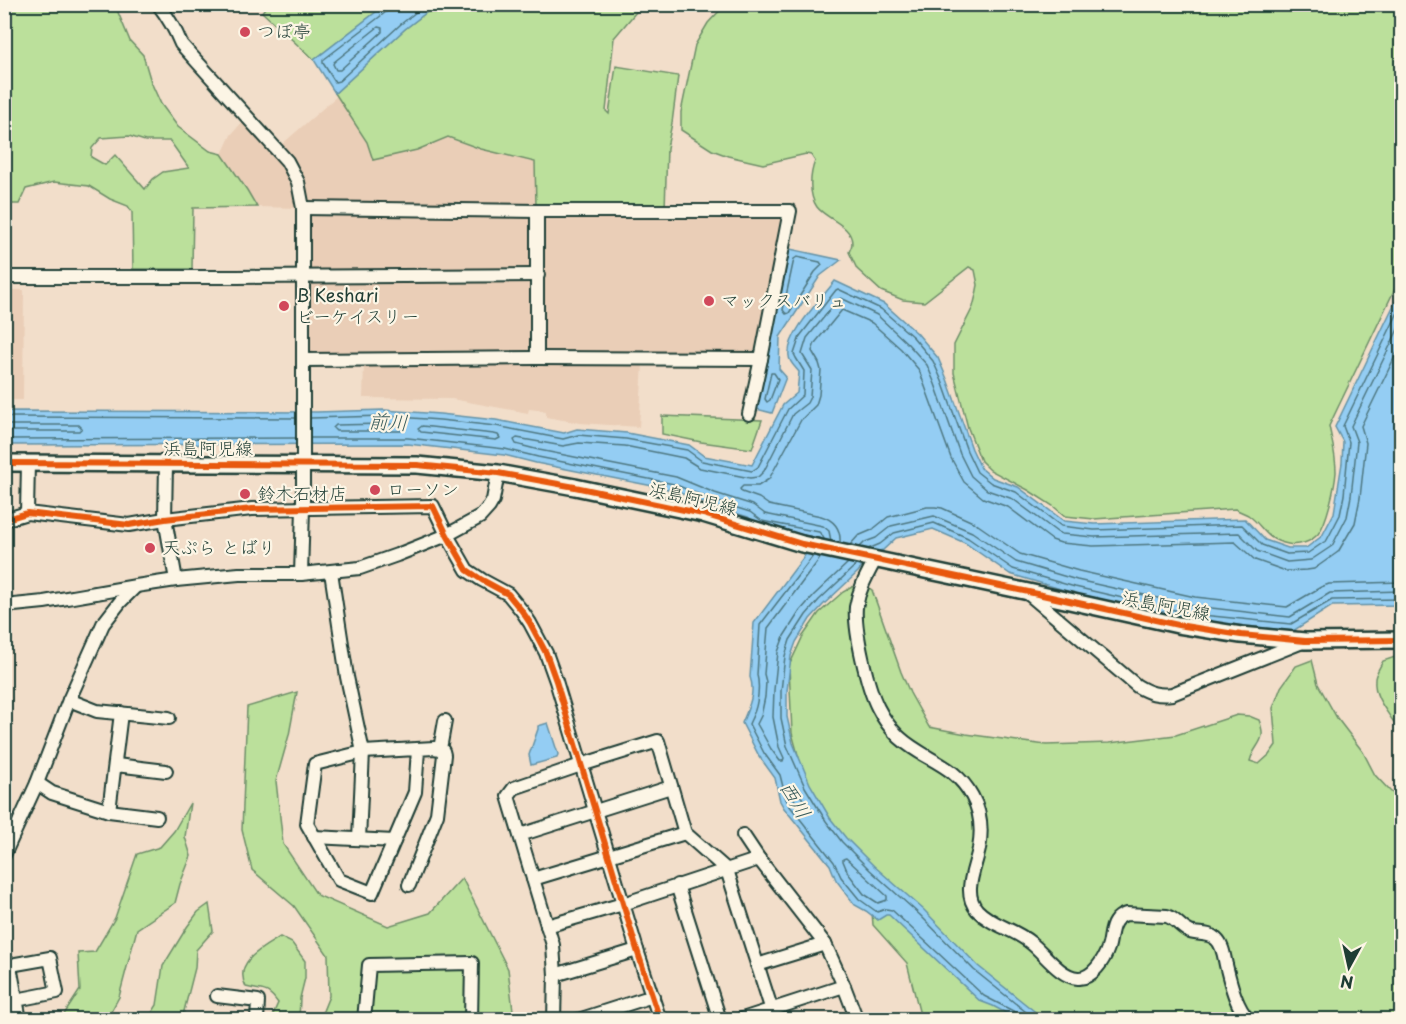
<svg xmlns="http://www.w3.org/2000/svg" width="1406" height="1024" font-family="'Playpen Sans','Klee One',sans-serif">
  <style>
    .built { fill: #eaceb7 }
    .green { fill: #bbe09b; stroke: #6d8e68; stroke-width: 1.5; fill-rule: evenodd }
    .water { fill: #94cdf3; stroke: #6593a7; stroke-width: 1.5 }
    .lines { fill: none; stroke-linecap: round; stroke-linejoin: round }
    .shore { stroke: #4e7780; stroke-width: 1.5 }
    .minor-casing { stroke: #1f3d34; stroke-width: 16 }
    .major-casing { stroke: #1f3d34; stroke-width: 20 }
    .minor { stroke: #fcf5e5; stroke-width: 12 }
    .major { stroke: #fcf5e5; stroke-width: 15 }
    .cycleway-casing { stroke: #fcf5e5; stroke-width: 10 }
    .cycleway { stroke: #e8590c; stroke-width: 6 }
    .poi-dot { fill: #d1495b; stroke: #fcf5e5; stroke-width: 2 }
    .labels { text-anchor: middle; stroke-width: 4.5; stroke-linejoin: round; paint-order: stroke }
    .poi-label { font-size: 18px; fill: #1f3d34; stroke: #fcf5e5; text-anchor: start }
    .street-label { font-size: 18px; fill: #1f3d34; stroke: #fcf5e5 }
    .water-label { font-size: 20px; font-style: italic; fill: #365a5a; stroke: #fcf5e5 }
  </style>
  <rect width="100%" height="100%" fill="#f2deca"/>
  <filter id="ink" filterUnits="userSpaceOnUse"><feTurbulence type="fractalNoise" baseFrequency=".0167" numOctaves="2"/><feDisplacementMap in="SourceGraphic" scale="12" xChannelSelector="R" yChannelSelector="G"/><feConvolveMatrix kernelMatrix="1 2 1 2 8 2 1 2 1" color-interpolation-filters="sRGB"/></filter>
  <g filter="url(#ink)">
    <g class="built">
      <polygon points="337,96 367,142 417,150 447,137 481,149 535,162 536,206 787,212 755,365 643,364 639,427 580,423 546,417 546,411 529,409 528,413 452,399 363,398 364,362 297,363 295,360 299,208 257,207 247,190 222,154 231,135 248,115 280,146"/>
      <polygon points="5,290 24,290 23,400 5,400"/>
    </g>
    <g class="green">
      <path d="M4,5H115L130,41L143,55L151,82L161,104L178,127L210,151L222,154L247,190L257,207L193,208L192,269H133L132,212L128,206L110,199L89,186L54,182L26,189L19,204H5ZM129,136L145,141H170L189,168L163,172L153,179L145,189L115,155L105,165L91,157L92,148L101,138Z"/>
      <polygon points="267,5 385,5 314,60 262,12"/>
      <polygon points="436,5 642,5 614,38 606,111 609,114 616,66 678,76 672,123 667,148 665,209 536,206 535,162 481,149 448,137 417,150 373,160 367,142 335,93 405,29"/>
      <path d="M725,5H1401V276L1329,426C1332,441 1336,456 1336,472C1335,486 1327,523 1318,534C1311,542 1299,546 1288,544C1263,539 1265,527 1248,515C1244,513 1239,511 1235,509L1094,519L1065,516L1053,506L1028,490L990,470L981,461L968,428L954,373V345L973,307L976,295L978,285L975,270L969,267L924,302L903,300L881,291L857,269L849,252C850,249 852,247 852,243C852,225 826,219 817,207C808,194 810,174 815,161L811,155L806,154L763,164L728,156L712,150L681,130V112L695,45L708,23Z"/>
      <polygon points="662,416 762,420 752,449 701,442 662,434"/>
      <path d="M861,582L872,590L901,672L910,693L929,727L966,734L1046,745L1109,743L1176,735L1237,715L1249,716L1259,720C1268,743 1255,742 1250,761L1259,764L1269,755L1276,745L1273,708L1281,687L1296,666L1312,660L1318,684L1337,718L1363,752L1375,775L1390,791L1401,800V1019H921L907,963L873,925L868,861L833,827L806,784L792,733L789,666L803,636L819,613L843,592Z"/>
      <path d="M1401,655H1402L1401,736C1394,716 1373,702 1375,679C1375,674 1380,667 1383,661Z"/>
      <polygon points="297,692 289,735 276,781 283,844 317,895 388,926 430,913 462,878 508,969 514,1019 323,1019 323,1011 329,996 328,955 294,906 252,870 242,830 247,707"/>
      <polygon points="190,803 185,837 191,856 180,884 175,903 137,929 119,997 107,1019 61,1019 80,990 78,953 95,952 115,918 137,854 160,847 174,831"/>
      <polygon points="209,904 213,931 196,950 195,968 182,1019 148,1019 157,1005 163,966 187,927 198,912"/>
      <path d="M280,937L292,943L305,961V978L300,998L299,1019H271L278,1003C266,986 263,992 246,987C233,962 262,948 280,937Z"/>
    </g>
    <g class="water">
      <polygon points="385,5 436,5 405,29 335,93 314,60"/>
      <polygon points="790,249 841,260 820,276 780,337 779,369 786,377 772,413 756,409"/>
      <path d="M835,281L884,304L917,333L938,358L947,379L972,449L981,468L993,478L1018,487L1064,521L1094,524L1245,519L1265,540L1288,548H1306L1322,536L1334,513L1342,463L1343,442L1335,427L1401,290V605L1332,606L1293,631L1191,620L1074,593L1010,574L965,543L933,529L896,538L883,550L872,553L858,572L823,605L810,619L796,642L791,656L787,691V717L793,743L810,784L830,818L846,838L874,866L924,910L978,966L1044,1019H1017L993,1006L980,1001L889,915H886L878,920L866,911L855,905L836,880L830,865L784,808L780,801L775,778L759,756L742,723C748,709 756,693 750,677L754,623L818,538L759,526L748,517L711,506L673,490L536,463L504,455L408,444L5,445V411L317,412L384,410L440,414L496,420L564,433L577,429L627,433L689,445L704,456L752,465L783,405L797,393L799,372C795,367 789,362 789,356C786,334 822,298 835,281Z"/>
      <polygon points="548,723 558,754 557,758 531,765 529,755 538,729 538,726"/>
    </g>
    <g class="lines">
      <g class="shore">
        <polyline points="388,4 386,12 323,60 323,63 335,82 339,81 401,24 426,4"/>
        <polygon points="378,27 382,28 382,32 340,70 336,70 333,64 334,62"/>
        <polygon points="797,257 820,262 822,265 815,272 789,313 786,314 783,310 794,259"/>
        <polygon points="771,373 774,373 778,379 770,400 767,402 765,399"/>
        <polyline points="4,417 296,418"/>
        <polyline points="310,418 384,416 440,420 496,426 563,439 578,435 626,439 687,450 702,461 752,471 758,467 788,409 803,395 804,371 796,358 794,354 800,336 836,290 838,289 881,309 913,337 933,361 942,381 967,451 977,472 991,483 1016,492 1061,526 1094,530 1242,525 1262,545 1287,554 1308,553 1327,540 1340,515 1344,495 1349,442 1343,426 1402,304"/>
        <polygon points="384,424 402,425 404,429 401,431 336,431 333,428 336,425"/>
        <polyline points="4,425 79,425 82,428 79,431 4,431"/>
        <polygon points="422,426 494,434 498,435 500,438 496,440 421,432 418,429"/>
        <polyline points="310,438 408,438 505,449 538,457 674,484 712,500 750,512 762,521 819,532 822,535 824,539"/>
        <polyline points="4,439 296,438"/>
        <polyline points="831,541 829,531 823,526 765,514 753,505 715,493 676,477 539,450 516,444 514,440 517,438 563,446 579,443 625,446 684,458 700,468 750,478 758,477 764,471 793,414 807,403 810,397 812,370 802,354 807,338 838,300 841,298 877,315 907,343 927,365 935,384 960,454 971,476 987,490 1013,499 1057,532 1062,534 1094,537 1239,533 1257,551 1287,562 1311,560 1332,546 1347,517 1351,496 1357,442 1351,426 1402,321"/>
        <path d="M840,543C841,529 834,520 821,516L769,505L759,498L742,492L740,489L743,486H758L769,479L801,420L816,405L819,395L821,370L819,363L812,351L815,343L842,310L872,323L901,349L919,370L951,458L964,482L983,498L1008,507L1052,540L1061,543L1093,546L1235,542L1255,560L1286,571L1307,570L1314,569L1338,552L1355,523L1360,498L1366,443L1361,426L1402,342"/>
        <polyline points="850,545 858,536 872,530 888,517 927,507 935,507 942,508 975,523 1020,554 1079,571 1195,597 1287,607 1321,587 1329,584 1402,582"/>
        <polyline points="860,547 865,542 876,538 891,526 934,516 972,532 1016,562 1077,580 1194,606 1290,617 1330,593 1402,591"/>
        <polyline points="868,549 880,544 894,533 934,523 968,538 1013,569 1075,587 1192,614 1291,624 1332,600 1402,599"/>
        <path d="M813,556L760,625L757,675C760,685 758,705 753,715C752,718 750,721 749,724L764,753L780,775L786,799L789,805L834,862L841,877L859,899L877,912L886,909L892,910L984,996L1015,1012L1018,1015L1019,1020"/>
        <polyline points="821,557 768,628 764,674 766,682 765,697 761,716 757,724 771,749 780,761 783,761 784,758 779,747 773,717 774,690 778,652 784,636 800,611 814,595 848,563"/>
        <polyline points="856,565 819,600 806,615 790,640 785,656 781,691 781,718 787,746 805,787 826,821 842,842 870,870 920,915 974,970 1036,1020"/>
        <polygon points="796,788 809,809 808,813 804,812 795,801 792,791 793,789"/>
        <polygon points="846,858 887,896 887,900 878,903 864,894 848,873 843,861 843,859"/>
      </g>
      <defs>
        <g id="minor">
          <path d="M158,4C168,17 175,29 181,44L287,161L298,182L303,208V508L301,574"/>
          <polyline points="303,208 537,211 790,211 761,359 749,414"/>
          <polyline points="4,277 236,277 538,275"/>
          <polyline points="537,358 537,211"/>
          <polyline points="303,360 537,358 761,359"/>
          <polyline points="166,464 165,519 176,580"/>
          <polyline points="27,513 28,463"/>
          <polyline points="4,520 27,513 129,525 165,519 252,509 433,506 447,535 467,570 482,580 508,594 522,611 530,623 546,653 556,681 637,950 660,1020"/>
          <path d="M875,560C867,575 859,589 856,607C854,629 867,687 878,708C883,718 891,729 899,737C925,761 954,763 972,796C981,812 982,832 979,849C975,869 962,893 977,910C992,926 1015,929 1031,943C1044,953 1060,977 1078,978C1092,979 1104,960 1108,948C1111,940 1110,929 1115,922C1118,917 1121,916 1126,914L1167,916C1176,919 1181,928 1190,932C1198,935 1209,932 1216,939C1223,945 1224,956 1226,965C1230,981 1236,1008 1249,1020"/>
          <polyline points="331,572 347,677 363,752 359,839"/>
          <path d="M1025,591L1137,686C1149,693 1158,696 1172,694L1305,641"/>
          <polyline points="4,606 44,602 136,586 176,580 239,574 301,574 360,568 397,555 447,535 480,517 489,507 493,500 498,473"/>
          <polyline points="69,700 97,711 169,718"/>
          <polyline points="418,750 415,792 372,893 339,880 307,824 315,764 363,752 434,748 440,749 445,721"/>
          <polyline points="116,765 166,771"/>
          <polyline points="37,783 52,793 109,811 157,817"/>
          <polyline points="109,811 121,713"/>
          <polyline points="520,835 671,787"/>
          <polyline points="743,835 759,859"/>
          <polyline points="314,837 394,841"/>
          <polyline points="4,855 37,783 69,700 103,624 120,602 136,586"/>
          <polyline points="533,879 685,833"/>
          <polyline points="409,885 437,814 444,755 443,751 440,749"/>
          <polyline points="677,885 720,1020"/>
          <polyline points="547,926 623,904 759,859 825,944 844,986 857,1020"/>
          <polyline points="757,965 825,944"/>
          <polyline points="555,975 637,950"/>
          <polyline points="217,996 258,1001 257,1020"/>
          <polyline points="16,1000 57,992 50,958 16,964 10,966 20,1020"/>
          <polyline points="364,1020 369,965 472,963 471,1020"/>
          <polyline points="554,1020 555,975 553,945 508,796 514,788 581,765 658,741 685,833 727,870 775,1020"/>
          <polyline points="578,1020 653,996"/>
          <polyline points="739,1020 844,986"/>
        </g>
        <polyline id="major" points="4,463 417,465 498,473 575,487 703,514 802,544 1024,591 1178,625 1241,635 1305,641 1402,640"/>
      </defs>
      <use href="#minor" class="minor-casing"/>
      <use href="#major" class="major-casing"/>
      <use href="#minor" class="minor"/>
      <use href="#major" class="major"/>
      <defs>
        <g id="cycleway">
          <polyline points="4,463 417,465 498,473 575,487 703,514 802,544 1024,591 1178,625 1241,635 1305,641 1402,640"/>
          <polyline points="4,520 27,513 129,525 165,519 252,509 433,506 447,535 467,570 482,580 508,594 522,611 530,623 546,653 556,681 637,950 660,1020"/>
        </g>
      </defs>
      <use href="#cycleway" class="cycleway-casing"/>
      <use href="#cycleway" class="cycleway"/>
    </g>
  </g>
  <g class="poi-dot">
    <circle cx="245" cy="32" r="6"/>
    <circle cx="709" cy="301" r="6"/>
    <circle cx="284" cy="306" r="6"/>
    <circle cx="375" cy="490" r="6"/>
    <circle cx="245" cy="494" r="6"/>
    <circle cx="150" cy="548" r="6"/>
  </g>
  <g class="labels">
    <g class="poi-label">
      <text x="257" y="38">つぼ亭</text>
      <text x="296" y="302">B Keshari<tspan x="296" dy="21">ビーケイスリー</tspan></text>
      <text x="721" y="307">マックスバリュ</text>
      <text x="387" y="496">ローソン</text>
      <text x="257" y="500">鈴木石材店</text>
      <text x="162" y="554">天ぷら とばり</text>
    </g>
    <g class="street-label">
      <text x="208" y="455">浜島阿児線</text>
      <text transform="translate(693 499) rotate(14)" y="6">浜島阿児線</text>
      <text transform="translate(1166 606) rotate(11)" y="6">浜島阿児線</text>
    </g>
    <g class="water-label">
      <text transform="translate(388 422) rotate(3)" y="7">前川</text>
      <text transform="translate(795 800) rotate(59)" y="7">西川</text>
    </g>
  </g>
  <rect width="1406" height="1024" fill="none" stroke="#fcf5e5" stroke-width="24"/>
  <rect x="12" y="12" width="1382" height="1000" fill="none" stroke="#1f3d34" stroke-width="2" filter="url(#ink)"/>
  <g transform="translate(1349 967) rotate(188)" stroke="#fcf5e5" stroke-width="4.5" paint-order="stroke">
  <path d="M0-4.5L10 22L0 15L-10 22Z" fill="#1f3d34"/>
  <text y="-9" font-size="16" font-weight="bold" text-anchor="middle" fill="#1f3d34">N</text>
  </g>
</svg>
